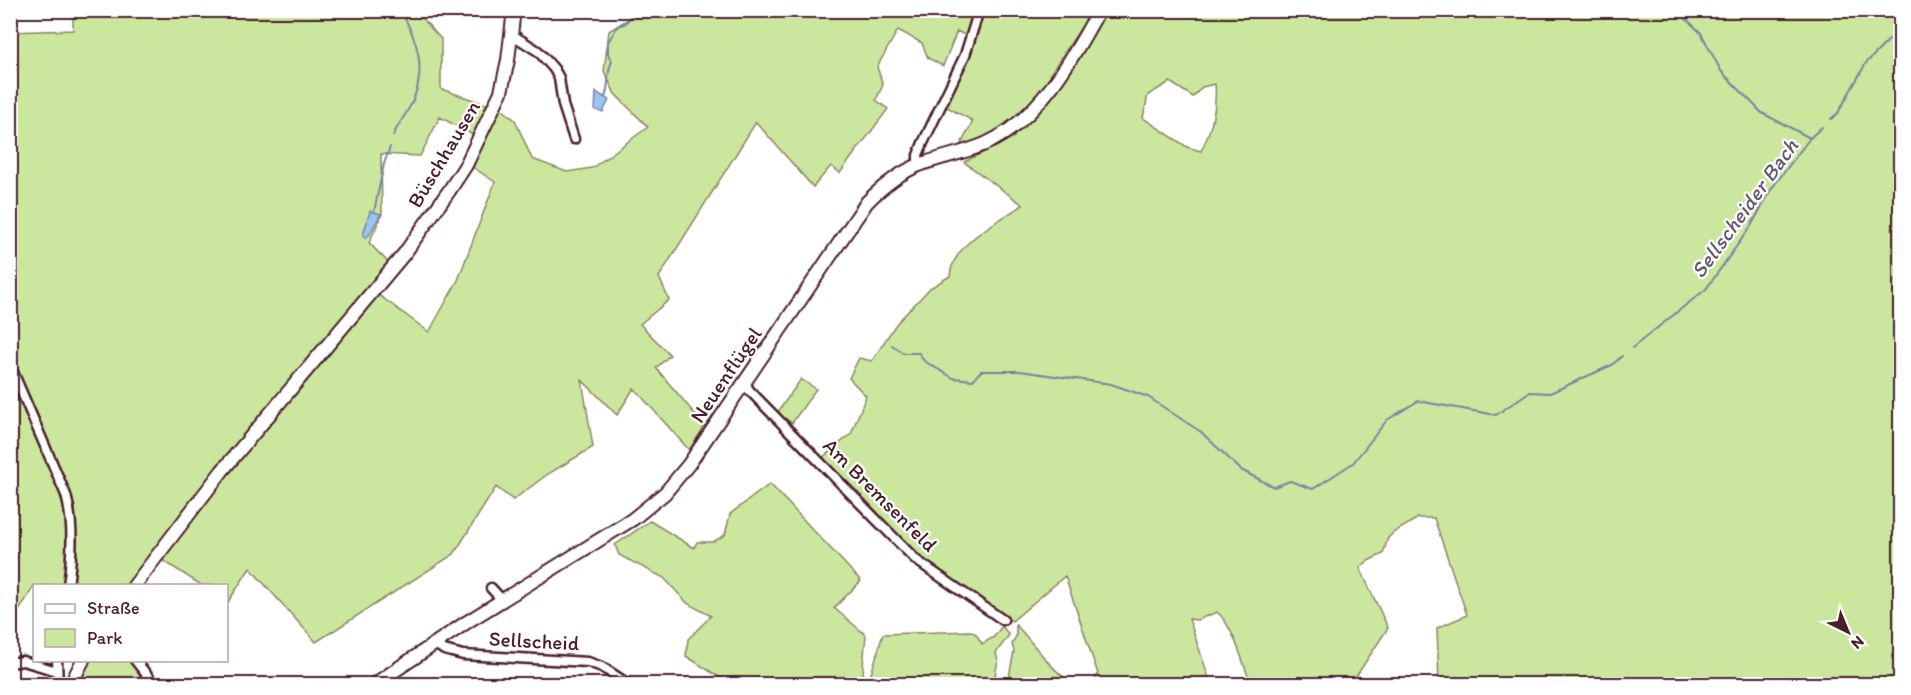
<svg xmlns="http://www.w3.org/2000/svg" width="1911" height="695" font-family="Itim,sans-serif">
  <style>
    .green { fill: #cbe79e; stroke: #8a8364; stroke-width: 1.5; fill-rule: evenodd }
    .water { fill: #97c5f2; stroke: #7883a2; stroke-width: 1.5 }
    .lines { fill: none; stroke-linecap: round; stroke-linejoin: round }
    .stream { stroke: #7883a2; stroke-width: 2 }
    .street-casing { stroke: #4a1f2b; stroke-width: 13 }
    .secondary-casing { stroke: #4a1f2b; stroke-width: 16 }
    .street { stroke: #fff; stroke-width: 8 }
    .secondary { stroke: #fff; stroke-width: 12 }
    .labels { text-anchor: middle; stroke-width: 4.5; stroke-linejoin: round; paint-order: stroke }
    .street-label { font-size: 21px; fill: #4a1f2b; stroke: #fff }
    .water-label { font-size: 22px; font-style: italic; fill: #655971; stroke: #fff }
  </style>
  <rect width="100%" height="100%" fill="#fff"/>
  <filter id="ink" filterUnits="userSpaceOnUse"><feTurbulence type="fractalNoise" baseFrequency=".0167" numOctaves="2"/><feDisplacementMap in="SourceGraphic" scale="12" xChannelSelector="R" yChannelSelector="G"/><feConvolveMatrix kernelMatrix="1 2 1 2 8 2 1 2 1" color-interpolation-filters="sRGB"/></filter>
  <g filter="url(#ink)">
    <g class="green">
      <path d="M73,11H423L421,17L441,39V89L503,110L515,120L532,159L567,172L592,168L648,127L615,94L604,71L609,31L641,11H1092L1050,74L1060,81L1105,11H1900V684H1439L1437,628L1467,615L1434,518H1418L1393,533L1388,538L1383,554L1368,561L1360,568L1388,628L1351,684H1251C1243,664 1234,627 1217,612L1197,620L1189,619L1211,684H1085L1094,681L1098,674L1065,576L1012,621L918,557L865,499L822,458L851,434L866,396L849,378L859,358L872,361L896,324L930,288L950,276C952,244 998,221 1023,205L964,162L1014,137L1004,126L981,139L960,146L973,121L943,105L970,38L957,31L943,66L928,58L922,43L898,30L877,67L883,85L876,100L888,109L840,173L831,166L813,187L756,122L659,277L669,300L640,324L670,355L656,368L705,426L689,450L634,388L617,415L582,380L593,447L548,474L513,500L496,487L454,554L316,642L250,568L228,602L227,601L226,586L201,585L159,558L376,293L429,332L458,280L495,182L471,166L483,145L475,136L440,117L420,156L381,154L382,214L369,243L390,264L130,585H72L77,543L75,507L59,465L11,354L10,32L73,30ZM1170,82L1193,97L1202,87L1215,84C1217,108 1212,130 1201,151L1187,147L1143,118L1148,95Z"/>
      <path d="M10,375L63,496C69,526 68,555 65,585L34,586L11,624Z"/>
      <polygon points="801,379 816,389 792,423 777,413"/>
      <polygon points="770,484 861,581 834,608 866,635 863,666 864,684 787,684 775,678 771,684 730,684 686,656 688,639 711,616 687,603 664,578 619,555 615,545 650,521 694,548 697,542 713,542 725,535 730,514"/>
      <path d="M1016,625C1035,645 1050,669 1073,684H1003L1009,677L1014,651L1012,644L1016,636Z"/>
      <polygon points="1002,626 1009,635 996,653 998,661 995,675 998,677 996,683 992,684 868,684 883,634 971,631 976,634 982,644 994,637"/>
      <polygon points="88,660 129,661 149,684 76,684"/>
    </g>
    <g class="water">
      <polygon points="596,92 609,100 603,112 595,110"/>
      <polygon points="370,211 381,214 369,235 365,238 363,235"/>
    </g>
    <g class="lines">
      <g class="stream">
        <polyline points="1677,10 1701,33 1721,71 1762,113 1810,138"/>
        <path d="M605,97C610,85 606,73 612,61L608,54V42L618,26L626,23L635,10"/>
        <polyline points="1831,119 1838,113 1866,63 1890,39"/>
        <path d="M393,136C398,123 408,113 413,100C427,68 417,38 400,10"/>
        <polyline points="374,212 384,164 390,147"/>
        <polyline points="892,345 903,353 919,353 924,361 953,378 973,380 981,371 1020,371 1111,384 1148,397 1201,432 1241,470 1274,487 1290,481 1313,489 1353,463 1387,420 1418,401 1496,415 1529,392 1550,393 1612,365 1622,356"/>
        <polyline points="1632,348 1706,289 1751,226 1772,188 1810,138 1822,127"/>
      </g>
      <defs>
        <g id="street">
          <polyline points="511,34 538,51 554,69 559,78 563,105 574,139"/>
          <polyline points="918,165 918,155 923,143 965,55 979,10"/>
          <path d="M10,365L66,495C74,525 72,555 68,586"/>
          <polyline points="745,382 749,390 916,560 1003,620"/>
          <polyline points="491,588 502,600"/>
          <polyline points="434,643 444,650 463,655 588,662 602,667 628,684"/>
          <polyline points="57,660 58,684"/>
          <polyline points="135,660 154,684"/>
          <polyline points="10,663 23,661 57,671"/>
        </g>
        <g id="secondary">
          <polyline points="134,586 222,471 404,254 449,191 466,165 501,92 508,60 514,10"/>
          <polyline points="71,684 83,660"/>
          <path d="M375,684L467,622L633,519L665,493L689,464L867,202C882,187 899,173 919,165C941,157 964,153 985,144C1037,122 1073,58 1099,10"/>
        </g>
      </defs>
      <use href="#street" class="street-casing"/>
      <use href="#secondary" class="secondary-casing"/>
      <use href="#street" class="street"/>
      <use href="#secondary" class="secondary"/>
    </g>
  </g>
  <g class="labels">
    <g class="street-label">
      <text transform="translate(444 154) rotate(-59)" y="7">Büschhausen</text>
      <text transform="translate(726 375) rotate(-56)" y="7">Neuenflügel</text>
      <text transform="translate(880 495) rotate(45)" y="7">Am Bremsenfeld</text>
      <text transform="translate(534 641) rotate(3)" y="7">Sellscheid</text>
    </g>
    <g class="water-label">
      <text transform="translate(1744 208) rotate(-54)" y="8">Sellscheider Bach</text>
    </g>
  </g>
  <rect width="1911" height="695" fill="none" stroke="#fff" stroke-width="36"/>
  <rect x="18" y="18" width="1875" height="659" fill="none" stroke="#4a1f2b" stroke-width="2" filter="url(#ink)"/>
  <rect x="33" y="584" width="195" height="78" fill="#ffffff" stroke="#b7a5aa" stroke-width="1.5"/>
  <rect x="45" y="604" width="30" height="9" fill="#ffffff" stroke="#b7a5aa" stroke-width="1.5"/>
  <text x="87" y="614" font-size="18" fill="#4a1f2b">Straße</text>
  <rect x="45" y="629" width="30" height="18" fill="#cbe79e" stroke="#b7a5aa" stroke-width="1.5"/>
  <text x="87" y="644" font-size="18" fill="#4a1f2b">Park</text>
  <g transform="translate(1848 632) rotate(137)" stroke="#ffffff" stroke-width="4.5" paint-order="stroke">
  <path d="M0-4.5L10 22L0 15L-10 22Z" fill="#4a1f2b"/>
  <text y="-9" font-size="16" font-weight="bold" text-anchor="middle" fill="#4a1f2b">N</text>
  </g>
</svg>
